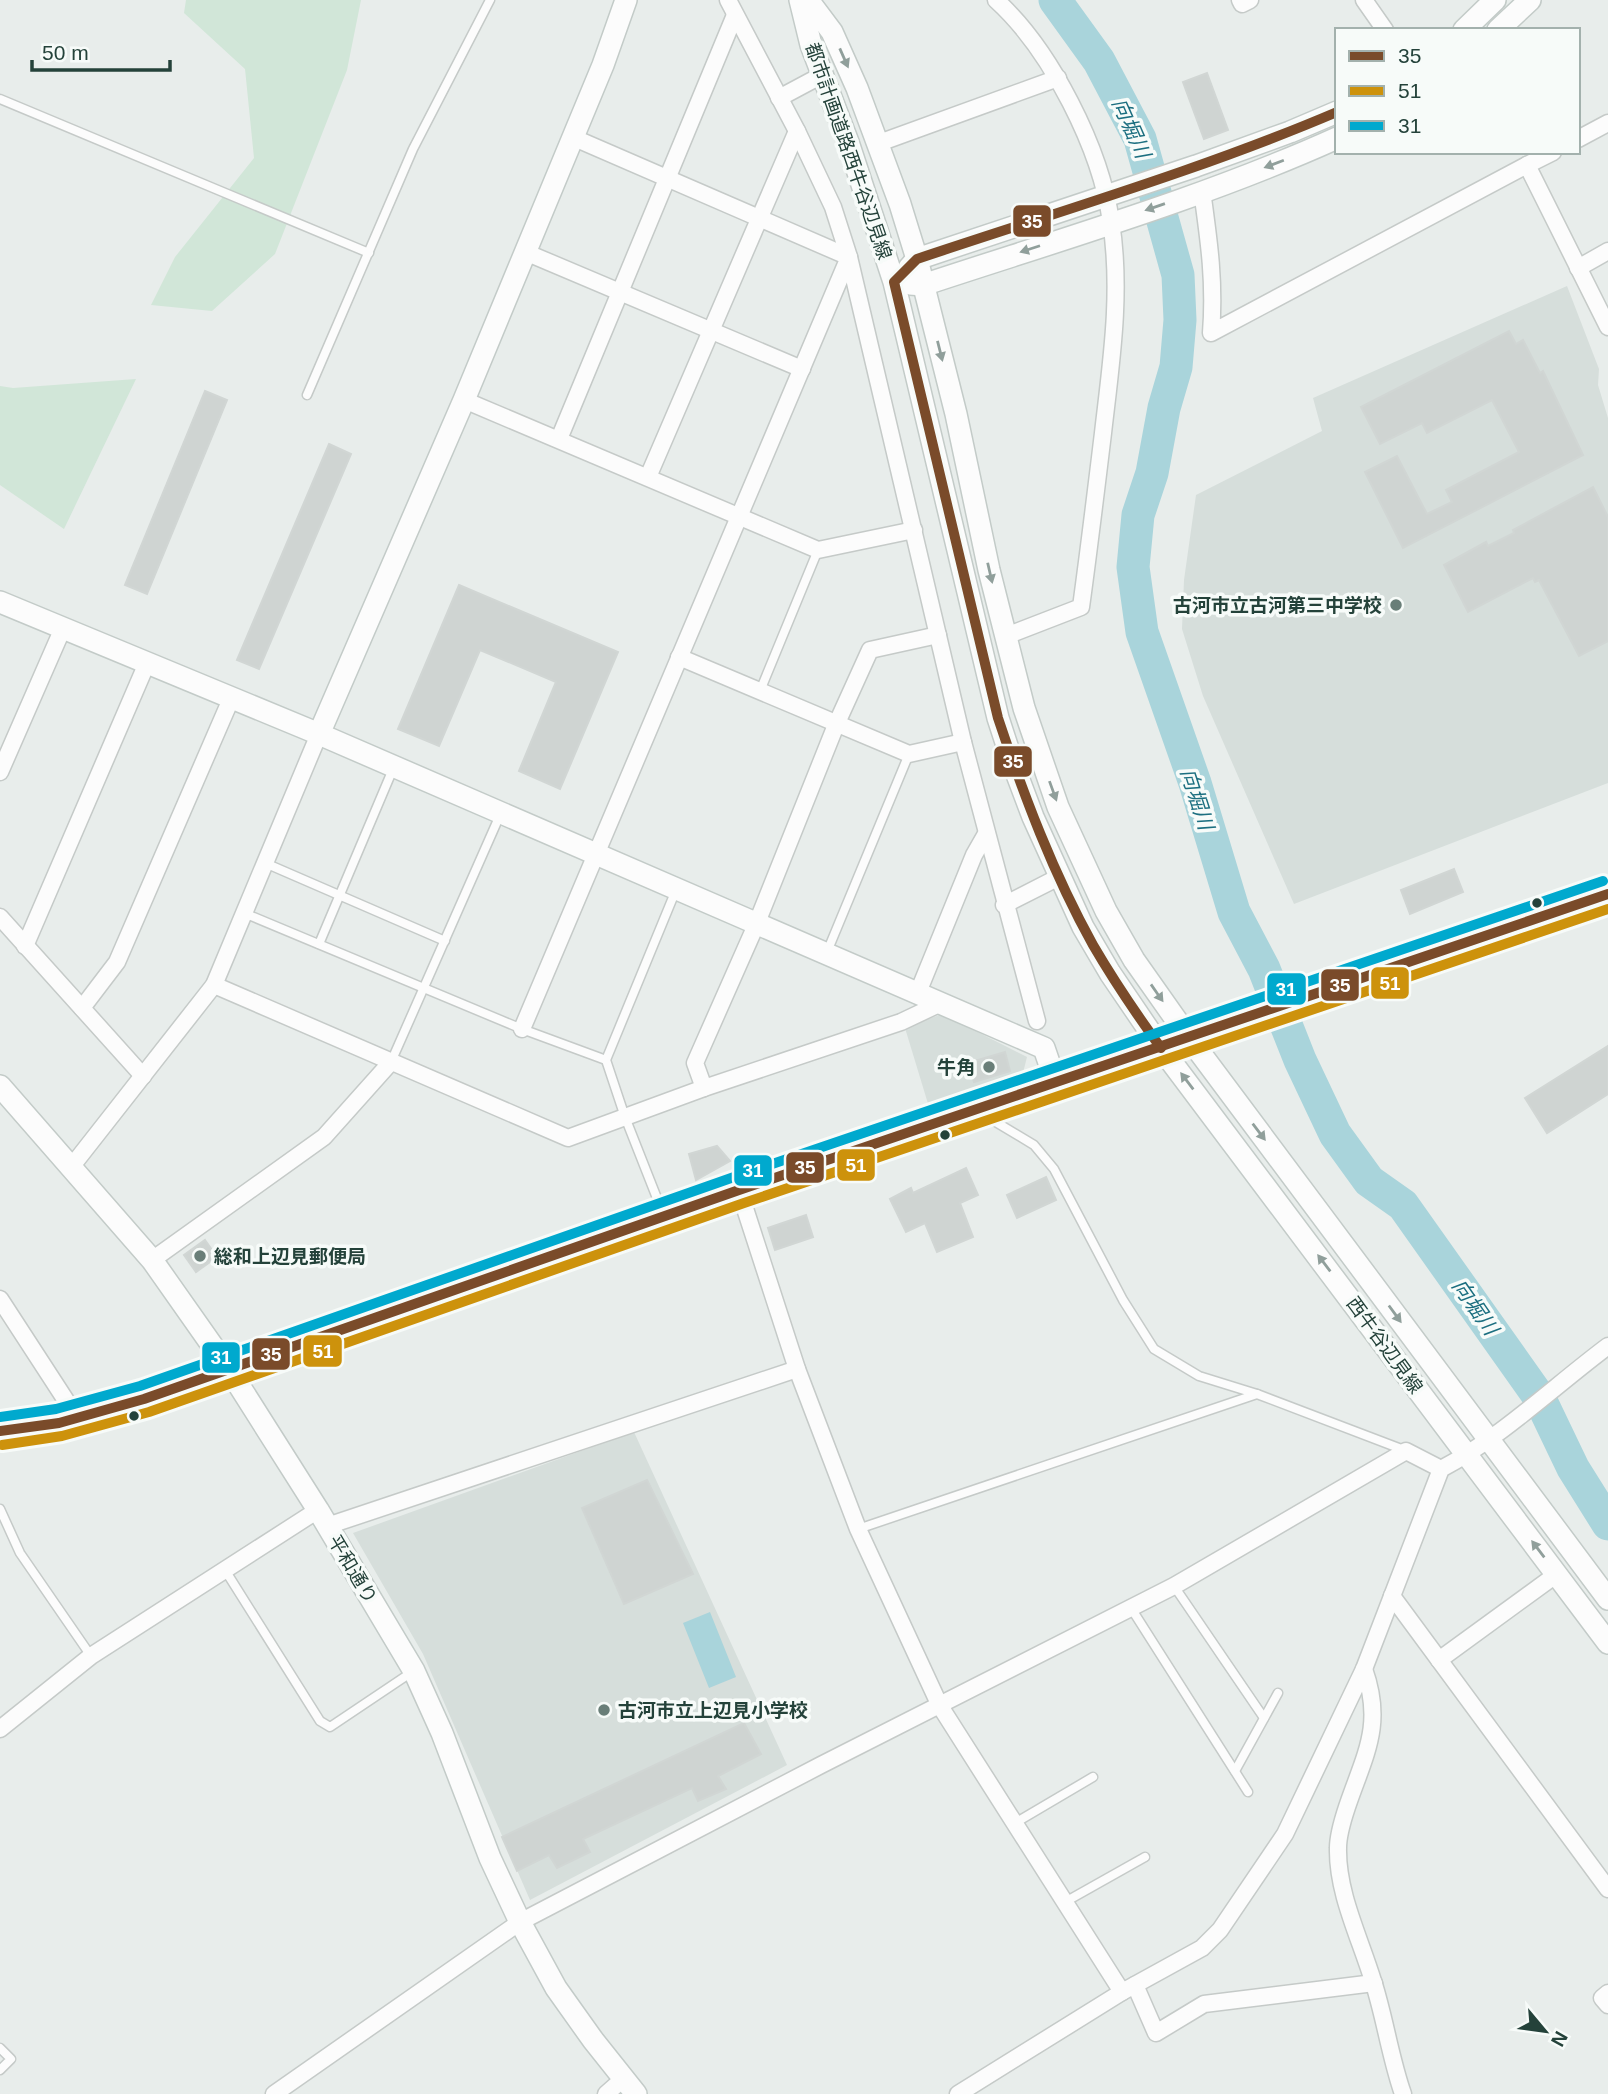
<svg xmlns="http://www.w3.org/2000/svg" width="1608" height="2094" font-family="Arial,'Noto Sans JP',sans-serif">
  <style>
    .built { fill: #d6dedb }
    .green { fill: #d1e6d8 }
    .water { fill: #a9d4db }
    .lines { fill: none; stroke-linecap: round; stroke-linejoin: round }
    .river { stroke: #a9d4db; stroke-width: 33 }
    .building { fill: #cfd4d2; stroke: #d1d6d4; stroke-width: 2 }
    .lane-casing { stroke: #c5cac8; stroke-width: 11 }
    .street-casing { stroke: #c5cac8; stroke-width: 19 }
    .secondary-casing { stroke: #c3cbc8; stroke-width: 24 }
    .lane { stroke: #fcfcfc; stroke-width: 8 }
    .street { stroke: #fcfcfc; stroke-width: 16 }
    .secondary { stroke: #fcfcfc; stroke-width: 21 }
    .bus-1-casing { stroke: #f7fbf9; stroke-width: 16 }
    .bus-2-casing { stroke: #f7fbf9; stroke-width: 16 }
    .bus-3-casing { stroke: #f7fbf9; stroke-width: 16 }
    .bus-1 { stroke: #7a4b2a; stroke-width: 10 }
    .bus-2 { stroke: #cd920c; stroke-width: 10 }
    .bus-3 { stroke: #00a9ce; stroke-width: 10 }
    .oneway { fill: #909f9b }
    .poi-dot { fill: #697e78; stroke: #f7fbf9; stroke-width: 2.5 }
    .bus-dot { fill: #24423a; stroke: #f7fbf9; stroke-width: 2.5 }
    .labels { text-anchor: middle; stroke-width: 7; stroke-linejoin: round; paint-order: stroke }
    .street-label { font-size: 19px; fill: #24423a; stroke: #f7fbf9 }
    .poi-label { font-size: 19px; font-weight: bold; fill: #24423a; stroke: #f7fbf9; text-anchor: end }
    .water-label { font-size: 21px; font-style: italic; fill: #1c6f80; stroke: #f7fbf9 }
    .line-badge { stroke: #f7fbf9; stroke-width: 2.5 }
    .badge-label { font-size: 19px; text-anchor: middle; font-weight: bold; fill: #fff }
  </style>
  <rect width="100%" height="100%" fill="#e8edeb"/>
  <g class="built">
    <polygon points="1567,286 1599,369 1598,385 1608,418 1608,783 1294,904 1203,696 1182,629 1184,580 1196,495 1322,431 1313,398"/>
    <polygon points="942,1014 1027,1057 1023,1073 929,1107 905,1028"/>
    <polygon points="634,1432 787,1765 530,1900 423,1654 353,1533"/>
  </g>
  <g class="green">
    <polygon points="186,0 361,0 347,70 275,254 212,311 151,305 175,257 254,158 245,69 184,13"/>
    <polygon points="136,379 64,529 0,485 0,386 13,388"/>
  </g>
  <polygon class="water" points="710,1612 736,1677 709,1688 683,1623"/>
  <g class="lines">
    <polyline class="river" points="1055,0 1099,61 1140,139 1178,275 1180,320 1176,367 1164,408 1152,473 1138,515 1133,567 1142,632 1195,783 1234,912 1264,969 1300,1060 1335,1134 1369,1181 1403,1205 1539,1397 1573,1468 1608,1524"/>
  </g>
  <g class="building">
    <polygon points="1207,73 1228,130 1204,139 1183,82"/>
    <polygon points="1509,331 1516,344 1523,340 1540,373 1543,371 1583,455 1403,548 1365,472 1397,456 1427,514 1452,502 1446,490 1519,452 1492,400 1427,433 1422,423 1380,444 1361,407"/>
    <polygon points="205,391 227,400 147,594 125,585"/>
    <polygon points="329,444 351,454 259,669 237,660"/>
    <polygon points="1593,487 1608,517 1608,641 1579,656 1539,580 1535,582 1533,578 1468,612 1444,565 1486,542 1488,546 1514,533 1513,530"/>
    <polygon points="459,585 618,652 560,789 519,771 556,682 480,650 439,746 398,729"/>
    <polygon points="1454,869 1463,892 1410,914 1401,890"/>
    <polygon points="1608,1046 1608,1094 1547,1133 1525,1098"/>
    <polygon points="1005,1052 1010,1071 974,1082 968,1063"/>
    <polygon points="717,1146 730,1161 696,1180 689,1154"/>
    <polygon points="966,1168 978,1195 960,1203 973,1237 937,1252 925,1223 906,1232 890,1199 911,1188 913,1193"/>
    <polygon points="1046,1177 1056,1200 1017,1218 1007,1195"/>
    <polygon points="806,1215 813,1237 775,1250 768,1228"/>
    <polygon points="205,1240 217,1257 196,1272 184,1255"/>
    <polygon points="647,1480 693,1574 624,1604 582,1508"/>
    <polygon points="744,1723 761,1754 718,1776 726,1789 698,1801 692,1788 583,1839 590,1852 557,1868 549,1855 517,1871 502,1837"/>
  </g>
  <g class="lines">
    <defs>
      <g id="lane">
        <polyline points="0,99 369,253"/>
        <polyline points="307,395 413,149 490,0"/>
        <polyline points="760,691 818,550"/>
        <polyline points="265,863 445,941"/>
        <polyline points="244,913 522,1029 606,1060"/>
        <polyline points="319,944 393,769"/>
        <polyline points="827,952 909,754"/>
        <polyline points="391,1062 500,815"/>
        <polyline points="979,1112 1034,1145 1054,1169 1123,1300 1154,1349 1199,1376 1257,1394 1404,1450"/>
        <polyline points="664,1216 625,1117 606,1060 676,890"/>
        <polyline points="0,1509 20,1553 91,1656"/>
        <polyline points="858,1529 1257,1394"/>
        <polyline points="225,1570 320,1721 330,1727 412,1672"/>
        <polyline points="1174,1586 1264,1718"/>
        <polyline points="1131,1608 1248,1792"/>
        <polyline points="1235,1771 1278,1693"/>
        <polyline points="1015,1823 1093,1777"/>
        <polyline points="1065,1902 1145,1857"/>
        <polyline points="0,2048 11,2059 0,2070"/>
      </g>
      <g id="street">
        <polyline points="728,0 797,131 833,207 849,257 963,742 1037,1021"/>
        <path d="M996,0C1051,50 1101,149 1111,222C1122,293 1111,363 1103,433C1096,491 1089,549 1081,607L1006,636"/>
        <polyline points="1240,0 1242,4 1250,0"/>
        <polyline points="1364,0 1385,30"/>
        <polyline points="779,98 822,75"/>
        <polyline points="1578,139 1608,123"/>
        <polyline points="879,143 1058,78"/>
        <polyline points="1527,165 1553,152"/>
        <path d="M1202,191C1209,241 1215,282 1211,333L1527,165L1608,327"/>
        <polyline points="525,252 802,369"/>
        <polyline points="1578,268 1608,251"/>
        <polyline points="464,400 818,550 914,530"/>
        <polyline points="559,439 735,15"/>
        <polyline points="648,477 797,131"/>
        <polyline points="679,657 909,754 963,742"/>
        <polyline points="0,772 63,628"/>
        <polyline points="1004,905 1059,877"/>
        <polyline points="0,917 143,1076"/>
        <polyline points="25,946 147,663"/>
        <polyline points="214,985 568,1138 704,1088 901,1022 939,1004"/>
        <polyline points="917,995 974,855 986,834"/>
        <polyline points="82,1008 117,962 231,699"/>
        <polyline points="522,1029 849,257 572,137"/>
        <polyline points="704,1088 695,1063 756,925 836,725 870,650 938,635"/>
        <polyline points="72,1166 214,985 319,734"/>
        <polyline points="739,1190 797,1369 858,1529 940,1706 1122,1992"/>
        <polyline points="152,1260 324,1137 391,1062"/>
        <polyline points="0,1299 78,1419"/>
        <polyline points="327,1526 797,1369"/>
        <polyline points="1392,1596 1608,1889"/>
        <polyline points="1439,1660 1557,1574"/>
        <path d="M1364,1669C1384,1725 1365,1754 1347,1807C1343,1819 1338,1835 1338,1848C1337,1893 1360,1938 1373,1981C1385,2018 1390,2057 1403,2094"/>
        <polyline points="0,1729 91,1656 318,1510"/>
        <polyline points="1135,1985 1156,2033 1204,2004 1374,1983"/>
        <polyline points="1608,1993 1602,1998 1608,2005"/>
        <polyline points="274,2094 520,1922 821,1765 1174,1586 1406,1451 1441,1469"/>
        <polyline points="606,2094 623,2079"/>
        <path d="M958,2094L1122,1992L1202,1948L1220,1930L1285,1834L1364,1669L1441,1469C1502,1437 1553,1387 1608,1346"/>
      </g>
      <g id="secondary">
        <polyline points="800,0 811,45 848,142 894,282 998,718 1013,764 1033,817 1083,927 1110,973 1161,1048 1608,1643"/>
        <polyline points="808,0 832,32 857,88 900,204 917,259 956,414 989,570 1024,708 1058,807 1106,911 1134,960 1189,1038 1608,1599"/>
        <polyline points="1464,30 1495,0"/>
        <polyline points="1498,30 1530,0"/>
        <polyline points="909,268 917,259 1196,166 1290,132 1337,112"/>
        <path d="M910,284L923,285C1062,239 1204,198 1337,138"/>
        <polyline points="0,602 319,734 1044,1048 1056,1083"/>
        <polyline points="319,734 464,400 603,65 626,0"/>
        <polyline points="0,1086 152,1260 228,1368 318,1510 414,1671 442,1733 490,1858 520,1922 556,1988 593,2040 636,2094"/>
        <path d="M0,1431C80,1425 154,1397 228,1368L739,1190L1608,894"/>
      </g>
    </defs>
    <use href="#lane" class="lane-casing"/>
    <use href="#street" class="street-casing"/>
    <use href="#secondary" class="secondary-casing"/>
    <use href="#lane" class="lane"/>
    <use href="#street" class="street"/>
    <use href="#secondary" class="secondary"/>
    <defs>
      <g id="bus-1">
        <path d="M1161,1048C1137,1015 1114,981 1093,945C1053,873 1024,796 998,718L894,282L917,259C1057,212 1201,170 1337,112"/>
        <polyline points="0,1431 59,1423 144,1399 739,1190 1608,894"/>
      </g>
      <polyline id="bus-2" points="2,1445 62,1436 149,1412 744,1203 1608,909"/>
      <polyline id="bus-3" points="0,1417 56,1409 140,1386 734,1177 1603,881"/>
    </defs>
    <use href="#bus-1" class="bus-1-casing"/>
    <use href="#bus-2" class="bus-2-casing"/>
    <use href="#bus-3" class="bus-3-casing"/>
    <use href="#bus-1" class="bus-1"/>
    <use href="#bus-2" class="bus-2"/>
    <use href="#bus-3" class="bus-3"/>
  </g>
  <defs><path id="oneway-solid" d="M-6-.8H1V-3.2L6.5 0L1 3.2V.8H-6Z" transform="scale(1.75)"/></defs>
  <g class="oneway">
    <use href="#oneway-solid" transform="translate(844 58) rotate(66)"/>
    <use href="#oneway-solid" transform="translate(1274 164) rotate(159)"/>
    <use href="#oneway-solid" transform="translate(1155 207) rotate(161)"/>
    <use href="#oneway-solid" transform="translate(1030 249) rotate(162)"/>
    <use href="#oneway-solid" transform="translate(940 351) rotate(76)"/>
    <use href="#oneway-solid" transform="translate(990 573) rotate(77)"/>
    <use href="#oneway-solid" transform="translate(1053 791) rotate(70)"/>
    <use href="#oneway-solid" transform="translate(1157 993) rotate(55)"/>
    <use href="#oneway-solid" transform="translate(1187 1081) rotate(-127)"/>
    <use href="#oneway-solid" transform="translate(1259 1132) rotate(53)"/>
    <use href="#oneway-solid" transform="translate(1324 1263) rotate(-127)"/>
    <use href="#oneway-solid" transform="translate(1395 1314) rotate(54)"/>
    <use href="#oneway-solid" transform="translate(1538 1549) rotate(-127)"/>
  </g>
  <g class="poi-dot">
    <circle cx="1396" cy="605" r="7"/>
    <circle cx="989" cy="1067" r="7"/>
    <circle cx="200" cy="1256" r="7"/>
    <circle cx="604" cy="1710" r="7"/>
  </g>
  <g class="bus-dot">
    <circle cx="1537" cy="903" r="6"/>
    <circle cx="945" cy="1135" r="6"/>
    <circle cx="134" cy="1416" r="6"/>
  </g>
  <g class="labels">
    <g class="street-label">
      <text transform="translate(849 151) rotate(71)" y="7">都市計画道路西牛谷辺見線</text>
      <text transform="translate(1385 1345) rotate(54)" y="7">西牛谷辺見線</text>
      <text transform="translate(353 1569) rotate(59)" y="7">平和通り</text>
    </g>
    <g class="poi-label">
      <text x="1382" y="612">古河市立古河第三中学校</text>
      <text x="975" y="1074">牛角</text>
      <text x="214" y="1263" text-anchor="start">総和上辺見郵便局</text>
      <text x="618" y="1717" text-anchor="start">古河市立上辺見小学校</text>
    </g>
    <g class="water-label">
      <text transform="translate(1131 128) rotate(66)" y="7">向堀川</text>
      <text transform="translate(1197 799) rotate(72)" y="7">向堀川</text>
      <text transform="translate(1475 1307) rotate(55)" y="7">向堀川</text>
    </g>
  </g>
  <g class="line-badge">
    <rect x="1012" y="204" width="40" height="34" rx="7" fill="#7a4b2a"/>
    <rect x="993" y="745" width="40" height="33" rx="7" fill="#7a4b2a"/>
    <rect x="1370" y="966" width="40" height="34" rx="7" fill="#cd920c"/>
    <rect x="1320" y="968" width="40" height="34" rx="7" fill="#7a4b2a"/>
    <rect x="1266" y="972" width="41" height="34" rx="7" fill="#00a9ce"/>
    <rect x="836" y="1148" width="40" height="34" rx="7" fill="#cd920c"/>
    <rect x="785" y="1151" width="40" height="33" rx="7" fill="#7a4b2a"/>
    <rect x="733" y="1154" width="40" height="33" rx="7" fill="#00a9ce"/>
    <rect x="302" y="1334" width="41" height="34" rx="7" fill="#cd920c"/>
    <rect x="251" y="1337" width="40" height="34" rx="7" fill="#7a4b2a"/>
    <rect x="201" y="1341" width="40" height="33" rx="7" fill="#00a9ce"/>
  </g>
  <g class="badge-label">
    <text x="1032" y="228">35</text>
    <text x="1013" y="768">35</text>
    <text x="1390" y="990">51</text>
    <text x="1340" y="992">35</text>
    <text x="1286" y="996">31</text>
    <text x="856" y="1172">51</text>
    <text x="805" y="1174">35</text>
    <text x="753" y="1177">31</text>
    <text x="323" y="1358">51</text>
    <text x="271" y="1361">35</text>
    <text x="221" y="1364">31</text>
  </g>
  <rect x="1335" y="28" width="245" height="126" fill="#f7fbf9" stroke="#a3b1ad" stroke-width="2"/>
  <rect x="1349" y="51" width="35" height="10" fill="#7a4b2a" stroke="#a3b1ad" stroke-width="2"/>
  <text x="1398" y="63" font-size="21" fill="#24423a">35</text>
  <rect x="1349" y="86" width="35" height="10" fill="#cd920c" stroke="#a3b1ad" stroke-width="2"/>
  <text x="1398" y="98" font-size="21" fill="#24423a">51</text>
  <rect x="1349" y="121" width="35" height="10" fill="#00a9ce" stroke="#a3b1ad" stroke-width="2"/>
  <text x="1398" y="133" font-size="21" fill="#24423a">31</text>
  <g transform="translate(1545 2031) rotate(119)" stroke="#f7fbf9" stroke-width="5" paint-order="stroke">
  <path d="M0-5L12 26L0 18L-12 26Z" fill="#24423a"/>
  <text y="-10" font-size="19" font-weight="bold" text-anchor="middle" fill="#24423a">N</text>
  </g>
  <path d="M32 60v10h138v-10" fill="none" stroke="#24423a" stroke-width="3.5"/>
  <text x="42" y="60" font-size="21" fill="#24423a" stroke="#f7fbf9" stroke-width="5" paint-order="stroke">50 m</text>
</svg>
